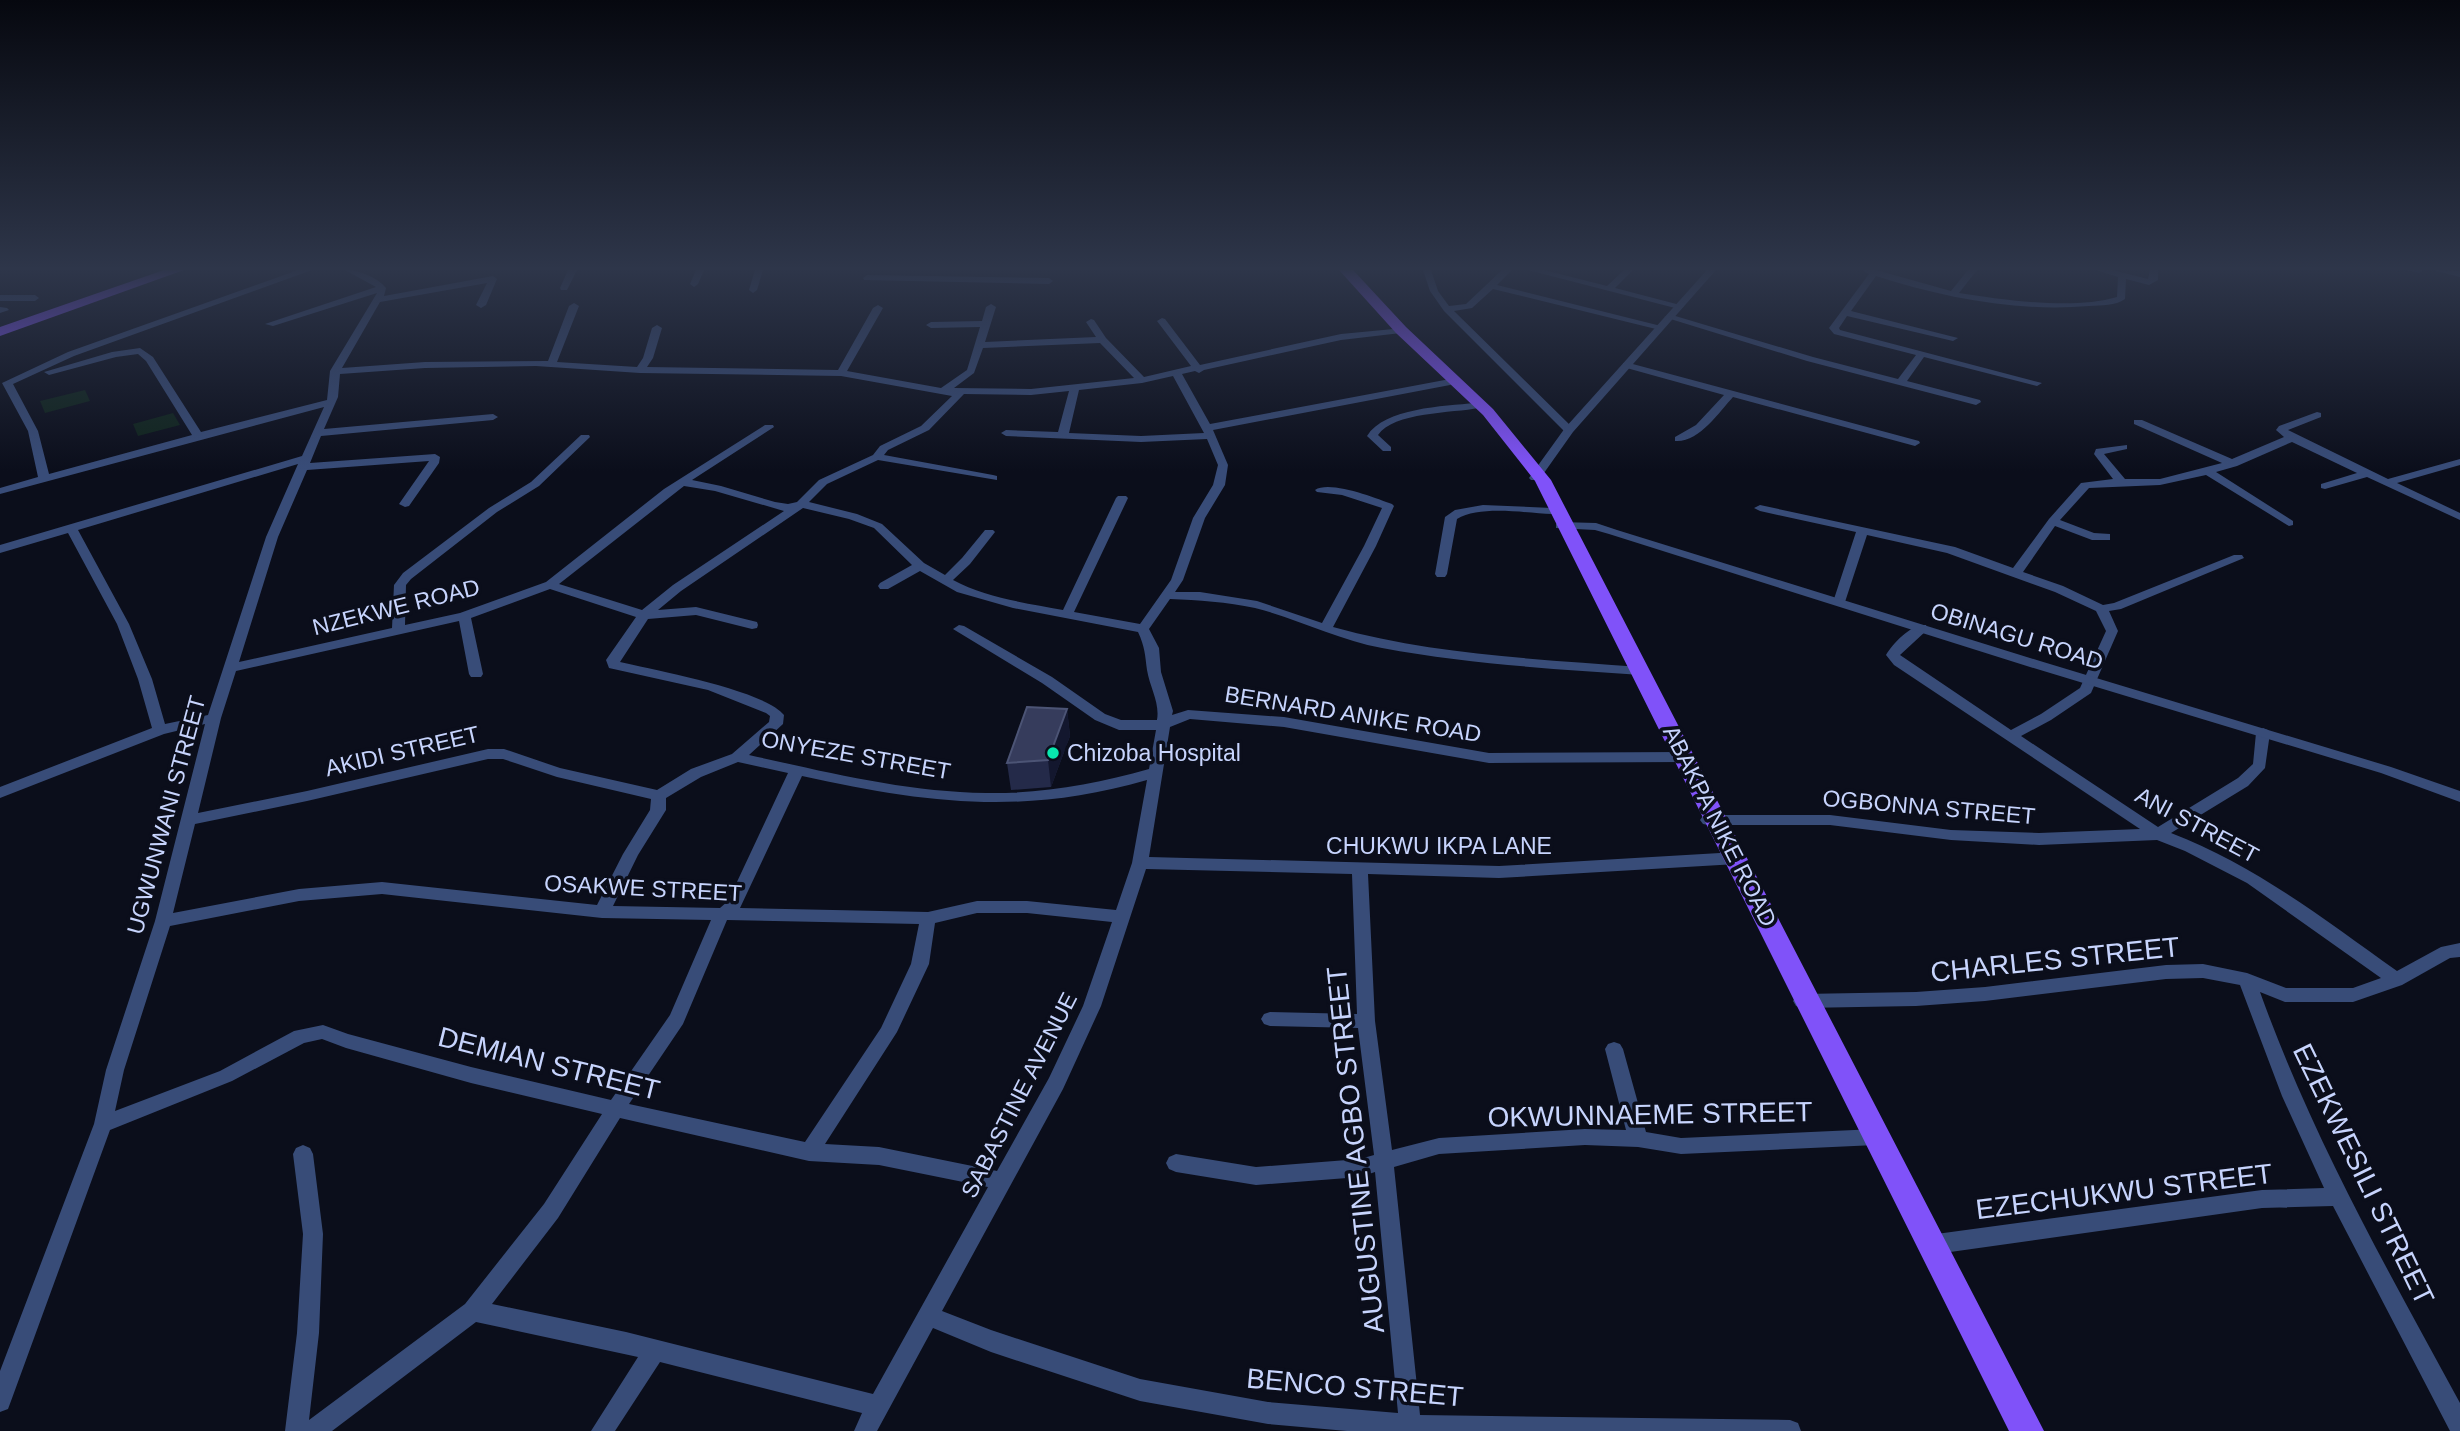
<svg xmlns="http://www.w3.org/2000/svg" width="2460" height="1431" font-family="Arial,sans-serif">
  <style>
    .green { fill: #0f241c }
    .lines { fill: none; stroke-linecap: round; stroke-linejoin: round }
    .minor { fill: #384c78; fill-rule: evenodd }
    .tertiary { fill: #384c78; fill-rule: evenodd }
    .primary { fill: #8052f9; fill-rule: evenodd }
    .wall { fill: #242a49 }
    .shaded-wall { fill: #13172e }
    .building { fill: #363c5c; stroke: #4c5475; stroke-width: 2 }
    .poi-dot { fill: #08e8af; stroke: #0b0e1b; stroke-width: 2.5 }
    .labels { text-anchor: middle; stroke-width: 7; stroke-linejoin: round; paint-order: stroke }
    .street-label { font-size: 23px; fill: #c7d4fd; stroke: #0b0e1b }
    .poi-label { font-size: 23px; fill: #c7d4fd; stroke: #0b0e1b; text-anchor: start }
    .near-street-label { font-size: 28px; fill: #c7d4fd; stroke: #0b0e1b }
  </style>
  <rect width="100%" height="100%" fill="#0b0e1b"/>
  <g class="green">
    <polygon points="85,390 90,401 45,413 40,401"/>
    <polygon points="173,413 180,425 138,436 133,424"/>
  </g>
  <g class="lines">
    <g class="minor">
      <path d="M298,270H312L74,356L13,384L38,431L49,474L192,435L146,361L138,354L116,357L49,375L44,372L112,352L140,348L153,357L201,432L327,400L330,371L377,293L273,326L265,324L376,287L345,270C359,270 377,277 386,288L384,296L493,276L497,279L486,305L481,308L476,305L487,283L380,302L342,368L425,362L548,361L569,306L574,303L579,306L557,362L637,367L643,358L652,328L657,325L662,328L653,358L647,367L838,370L873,308L878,305L883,308L847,371L941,388L967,370L980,327L931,328L926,325L931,322L982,321L986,307L991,304L996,307L985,342L1096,337L1086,322L1091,319L1094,320L1106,338L1144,377L1191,366L1157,321L1162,318L1165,319L1200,365L1341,334L1404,328L1406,330L1401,333L1341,340L1204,370L1199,373L1195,371L1182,374L1210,424L1450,379L1455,382L1450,385L1213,430L1228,465L1225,485L1205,518L1183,580L1175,592H1200L1257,601L1322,623L1364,546L1382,508L1342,495L1317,492L1315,490C1330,480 1375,498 1392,504L1394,506L1376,546L1333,627C1434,655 1538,659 1641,667L1648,671L1641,675C1554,669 1467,664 1382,648C1338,640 1298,619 1255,608C1227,602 1198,600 1170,599L1149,629L1159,648L1161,672L1173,711L1172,715L1188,710L1284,717L1489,753L1685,752L1692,757L1685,762L1489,763L1284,727L1190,719L1170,727L1149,857L1499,866L1737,852L1743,854L1745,858L1743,862L1737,864L1499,878L1368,874L1375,1021L1392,1150L1439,1138L1585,1129L1626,1130L1605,1049L1608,1044L1614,1042L1620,1044L1623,1049L1646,1132L1681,1138L1876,1129L1883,1131L1886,1137L1883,1143L1876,1145L1681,1154L1638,1147L1585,1145L1439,1154L1394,1167L1420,1415L1790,1420L1798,1423L1801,1431H1347L1268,1424L1140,1401L991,1352L933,1328L877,1431H854L862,1413L660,1362L615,1431H591L638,1357L476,1322L332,1431H285L297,1333L303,1234L293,1154L296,1148L303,1145L310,1148L313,1154L323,1234L319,1333L309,1420L465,1304L544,1204L602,1114L471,1083L346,1048L322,1039L304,1043L232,1081L110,1130L11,1401L8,1409L0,1412V1371L94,1124L106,1070L155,921L205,724L164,734L0,798V787L152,728L138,679L117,624L68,533L0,553V545L302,456L324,407L0,494V488L38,477L28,431L2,383L68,352ZM1100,343L1134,378L1031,389L954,388L974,373L983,348ZM536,366L640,373L841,376L952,396L921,426L880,446L873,455L819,480L797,502L788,504L775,502L721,486L692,480L774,427L773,425H765L664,489L546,582L460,613L405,625L406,585L411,579L497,512L539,486L590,437L589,435H581L531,482L489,508L403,573L394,585L392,628L239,662L278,537L307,470L429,461L399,504L405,507L409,506L439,463L440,457L435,454L310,463L321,436L493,420L498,417L493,414L324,429L338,397L340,374L425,368ZM1173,376L1204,433L1141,436L1069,433L1079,390L1142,383ZM1069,391L1058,432L1006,430L1001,433L1006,436L1141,442L1207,439L1218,465L1213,485L1193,518L1171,580L1140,624L1074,612L1128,498L1126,496H1118L1116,498L1063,610C1027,603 986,598 953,580L970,564L995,532L993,530H985L962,558L945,575L924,563L882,524L857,514L809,502L827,484L878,460L997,480V476L993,475L884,455L888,450L929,430L964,394L1031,395ZM298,464L266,537L208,715L165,724L152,679L129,624L78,530ZM684,486L715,491L784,511L673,585L642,610L559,584ZM803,508L849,519L874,528L912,565L880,583L878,586L880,589H888L920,571L957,592L1013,608L1138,632C1145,647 1145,655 1147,670C1150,688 1160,703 1157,720H1121L1105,714L1052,677L964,626L959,625L953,629L1042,683L1095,720L1119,730H1156L1149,769C1096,784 1041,794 986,793C906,792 826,772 749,755L783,724L784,715C764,690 654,670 620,662L648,619L696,615L752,629L757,628L758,625L757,622L696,607L658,610L681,591ZM550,589L636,617L606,660L609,668L708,690L766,713L770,716L769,722L732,754L691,769L657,790L560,768L504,749H488L307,791L198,813L221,718L236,671L459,621L469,674L471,677H481L483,674L471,618ZM488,759H503L557,777L651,799L650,810L623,854L597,905L382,882L299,889L173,913L195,824L307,801ZM738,762L788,773L728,901L720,908L613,906L638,855L666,810V798L701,777ZM802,776C925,803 1023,816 1147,780L1132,863L1116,910L1027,901H977L928,912L740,908ZM1146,869L1352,874L1357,1014L1270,1012L1264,1014L1261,1019L1264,1024L1270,1026L1358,1028L1374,1155L1360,1159L1256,1167L1176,1154L1169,1157L1166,1163L1169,1169L1176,1172L1256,1185L1360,1177L1375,1172L1398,1413L1268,1402L1140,1379L991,1330L942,1311L1063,1089L1101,1006ZM382,894L602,918L711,920L670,1015L611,1100L471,1067L348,1034L323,1025L294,1031L220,1071L115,1111L124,1070L170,926L299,901ZM977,913H1027L1112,922L1083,1006L1049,1078L997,1171L879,1147L825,1144L897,1032L929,964L935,923ZM727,920L919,924L911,964L881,1028L805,1142L629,1104L683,1024ZM620,1118L809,1161L879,1165L988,1187L873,1394L626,1332L492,1304L558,1218Z"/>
      <polygon points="568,270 577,270 567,290 561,290 560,288"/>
      <polygon points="696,270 704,270 698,284 694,287 690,284"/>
      <polygon points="755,270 763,270 757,290 753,293 749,290"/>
      <polygon points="1423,270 1431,270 1438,291 1449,306 1466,304 1502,270 1512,270 1497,285 1665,327 1660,330 1493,289 1472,308 1454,311 1573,428 1574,430 1569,433 1565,432 1444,311 1430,291"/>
      <polygon points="1528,270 1544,270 1607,286 1624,270 1633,270 1615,288 1684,306 1679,309"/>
      <path d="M1862,270H1876L1951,291L1968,270H1977L1959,293C2004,300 2073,310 2117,297L2118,277L2096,270H2112L2148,279L2150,270H2158V280L2149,285L2126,279L2125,299C2115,306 2102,305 2089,306C2016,312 1945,298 1876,276L1851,311L1958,338L1953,341L1847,316L1839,328L1840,330L2042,383L2037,386L1924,357L1907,381L1980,400L1981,402L1976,405L1807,361L1664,317L1672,315L1813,357L1898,379L1916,355L1834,334L1829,328L1869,274Z"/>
      <polygon points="2407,270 2423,270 2419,273"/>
      <polygon points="2433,270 2460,271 2460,277"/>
      <polygon points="867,275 1049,278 1053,281 1049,284 864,280 863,278"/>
      <polygon points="0,295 35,295 39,298 35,301 0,301"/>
      <polygon points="0,307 7,308 9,310 0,313"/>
      <path d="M1623,363H1629L1919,441L1920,443L1915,446L1733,397C1719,412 1699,443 1675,441V437L1696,425L1724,395L1623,367Z"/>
      <path d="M1475,403L1480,406L1479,408C1453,413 1393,412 1378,435L1391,447V451H1383L1367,436C1384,408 1444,406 1475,403Z"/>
      <path d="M2317,412L2321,413V417L2288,430L2388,479L2460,459V465L2397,483L2460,513V520L2367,477L2325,489L2321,488V484L2357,473L2292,442L2237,466L2216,472L2293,521V525L2289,526L2206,475L2160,485L2089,488L2060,520L2094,533L2110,534V540H2092L2055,526L2023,572L2063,586L2103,605L2114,603L2234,555H2242L2244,558L2121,609L2109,611L2118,631L2091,693L2051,720L2021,736L2158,827L2238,778L2253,764L2256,733L2263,728L2268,730L2270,733L2265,768L2248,786L2171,833C2255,865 2325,920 2397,971L2441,947L2460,943V957L2450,958L2402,985L2353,1002H2285L2260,992C2312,1137 2387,1269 2460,1403V1431H2450L2333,1206L2262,1208L1929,1255L1922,1252L1919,1245L1922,1238L1929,1235L2262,1190L2324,1188L2282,1096L2240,985L2203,978L2166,979L1985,1001L1916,1006L1802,1008L1796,1006L1793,1001L1796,996L1802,994L1916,992L1985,987L2166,965L2203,964L2247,973L2286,988H2353L2381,978L2247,883L2185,851L2157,840L2039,845L1951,840L1830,825H1708L1703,824L1700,820L1703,816L1708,815H1830L1951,830L2039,833L2140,829L1894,665L1886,655C1893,643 1911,624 1926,625L1927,628L1926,631L1900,655L2011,730L2041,714L2080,688L2106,631L2096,611L2055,592L1947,553L1867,535L1845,602L1843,605H1835L1833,602L1856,532L1760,511L1754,508L1760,505L1955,547L2013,568L2049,519L2081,483L2113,479L2094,454L2096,449L2127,445V449L2104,454L2125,479H2160L2222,463L2134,424V420H2142L2232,459L2284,437L2276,430L2279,426Z"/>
      <path d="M1483,505L1552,508L1558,511L1552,514C1525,513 1480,505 1457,519L1447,574L1445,577H1437L1435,574L1445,517L1455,510Z"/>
    </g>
    <g class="tertiary">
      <polygon points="1707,270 1716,270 1573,432 1539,480 1531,480 1529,478 1565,428"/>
      <polygon points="1560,522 1596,523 1617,530 2040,661 2391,767 2460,791 2460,802 2381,773 2030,667 1609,534 1595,530 1556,528 1556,524"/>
    </g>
    <g class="primary">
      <polygon points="164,270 184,270 0,336 0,327"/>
      <polygon points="1339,270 1353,270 1406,327 1493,409 1551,480 2044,1431 2009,1431 1535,481 1483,415 1396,333"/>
    </g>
  </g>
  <polygon class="wall" points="1067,709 1070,736 1051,787 1011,790 1007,763"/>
  <polygon class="shaded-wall" points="1067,709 1070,736 1051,787 1048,760"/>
  <polygon class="building" points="1027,707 1067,709 1048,760 1007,763"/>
  <linearGradient id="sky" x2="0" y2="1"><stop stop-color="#06080f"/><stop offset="0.57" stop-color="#2e364a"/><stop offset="1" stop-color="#2e364a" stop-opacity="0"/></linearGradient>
  <rect width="2460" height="471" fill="url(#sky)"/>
  <circle class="poi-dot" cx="1053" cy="753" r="7"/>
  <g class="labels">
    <g class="street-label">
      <text transform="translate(396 607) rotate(-14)" y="8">NZEKWE ROAD</text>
      <text transform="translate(2017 636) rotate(17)" y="8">OBINAGU ROAD</text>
      <text transform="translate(1353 714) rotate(9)" y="8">BERNARD ANIKE ROAD</text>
      <text transform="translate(402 751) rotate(-13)" y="8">AKIDI STREET</text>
      <text transform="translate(856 755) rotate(10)" y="8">ONYEZE STREET</text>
      <text transform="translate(1929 807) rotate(5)" y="8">OGBONNA STREET</text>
      <text transform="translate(166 815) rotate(-75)" y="8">UGWUNWANI STREET</text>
      <text transform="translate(2197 825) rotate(28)" y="8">ANI STREET</text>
      <text transform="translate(1720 826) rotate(63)" y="8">ABAKPA NIKE ROAD</text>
      <text x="1439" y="854">CHUKWU IKPA LANE</text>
      <text transform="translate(643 888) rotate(3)" y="8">OSAKWE STREET</text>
      <text transform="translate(1019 1095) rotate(-63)" y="8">SABASTINE AVENUE</text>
    </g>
    <g class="poi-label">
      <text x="1067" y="761">Chizoba Hospital</text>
    </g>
    <g class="near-street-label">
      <text transform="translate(2055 959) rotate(-6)" y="10">CHARLES STREET</text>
      <text transform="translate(549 1063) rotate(14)" y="10">DEMIAN STREET</text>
      <text transform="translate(1650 1114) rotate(-1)" y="10">OKWUNNAEME STREET</text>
      <text transform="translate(1355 1150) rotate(-96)" y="10">AUGUSTINE AGBO STREET</text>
      <text transform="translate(2364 1174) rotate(64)" y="10">EZEKWESILI STREET</text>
      <text transform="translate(2124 1191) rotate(-7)" y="10">EZECHUKWU STREET</text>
      <text transform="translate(1355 1387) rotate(5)" y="10">BENCO STREET</text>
    </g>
  </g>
</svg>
